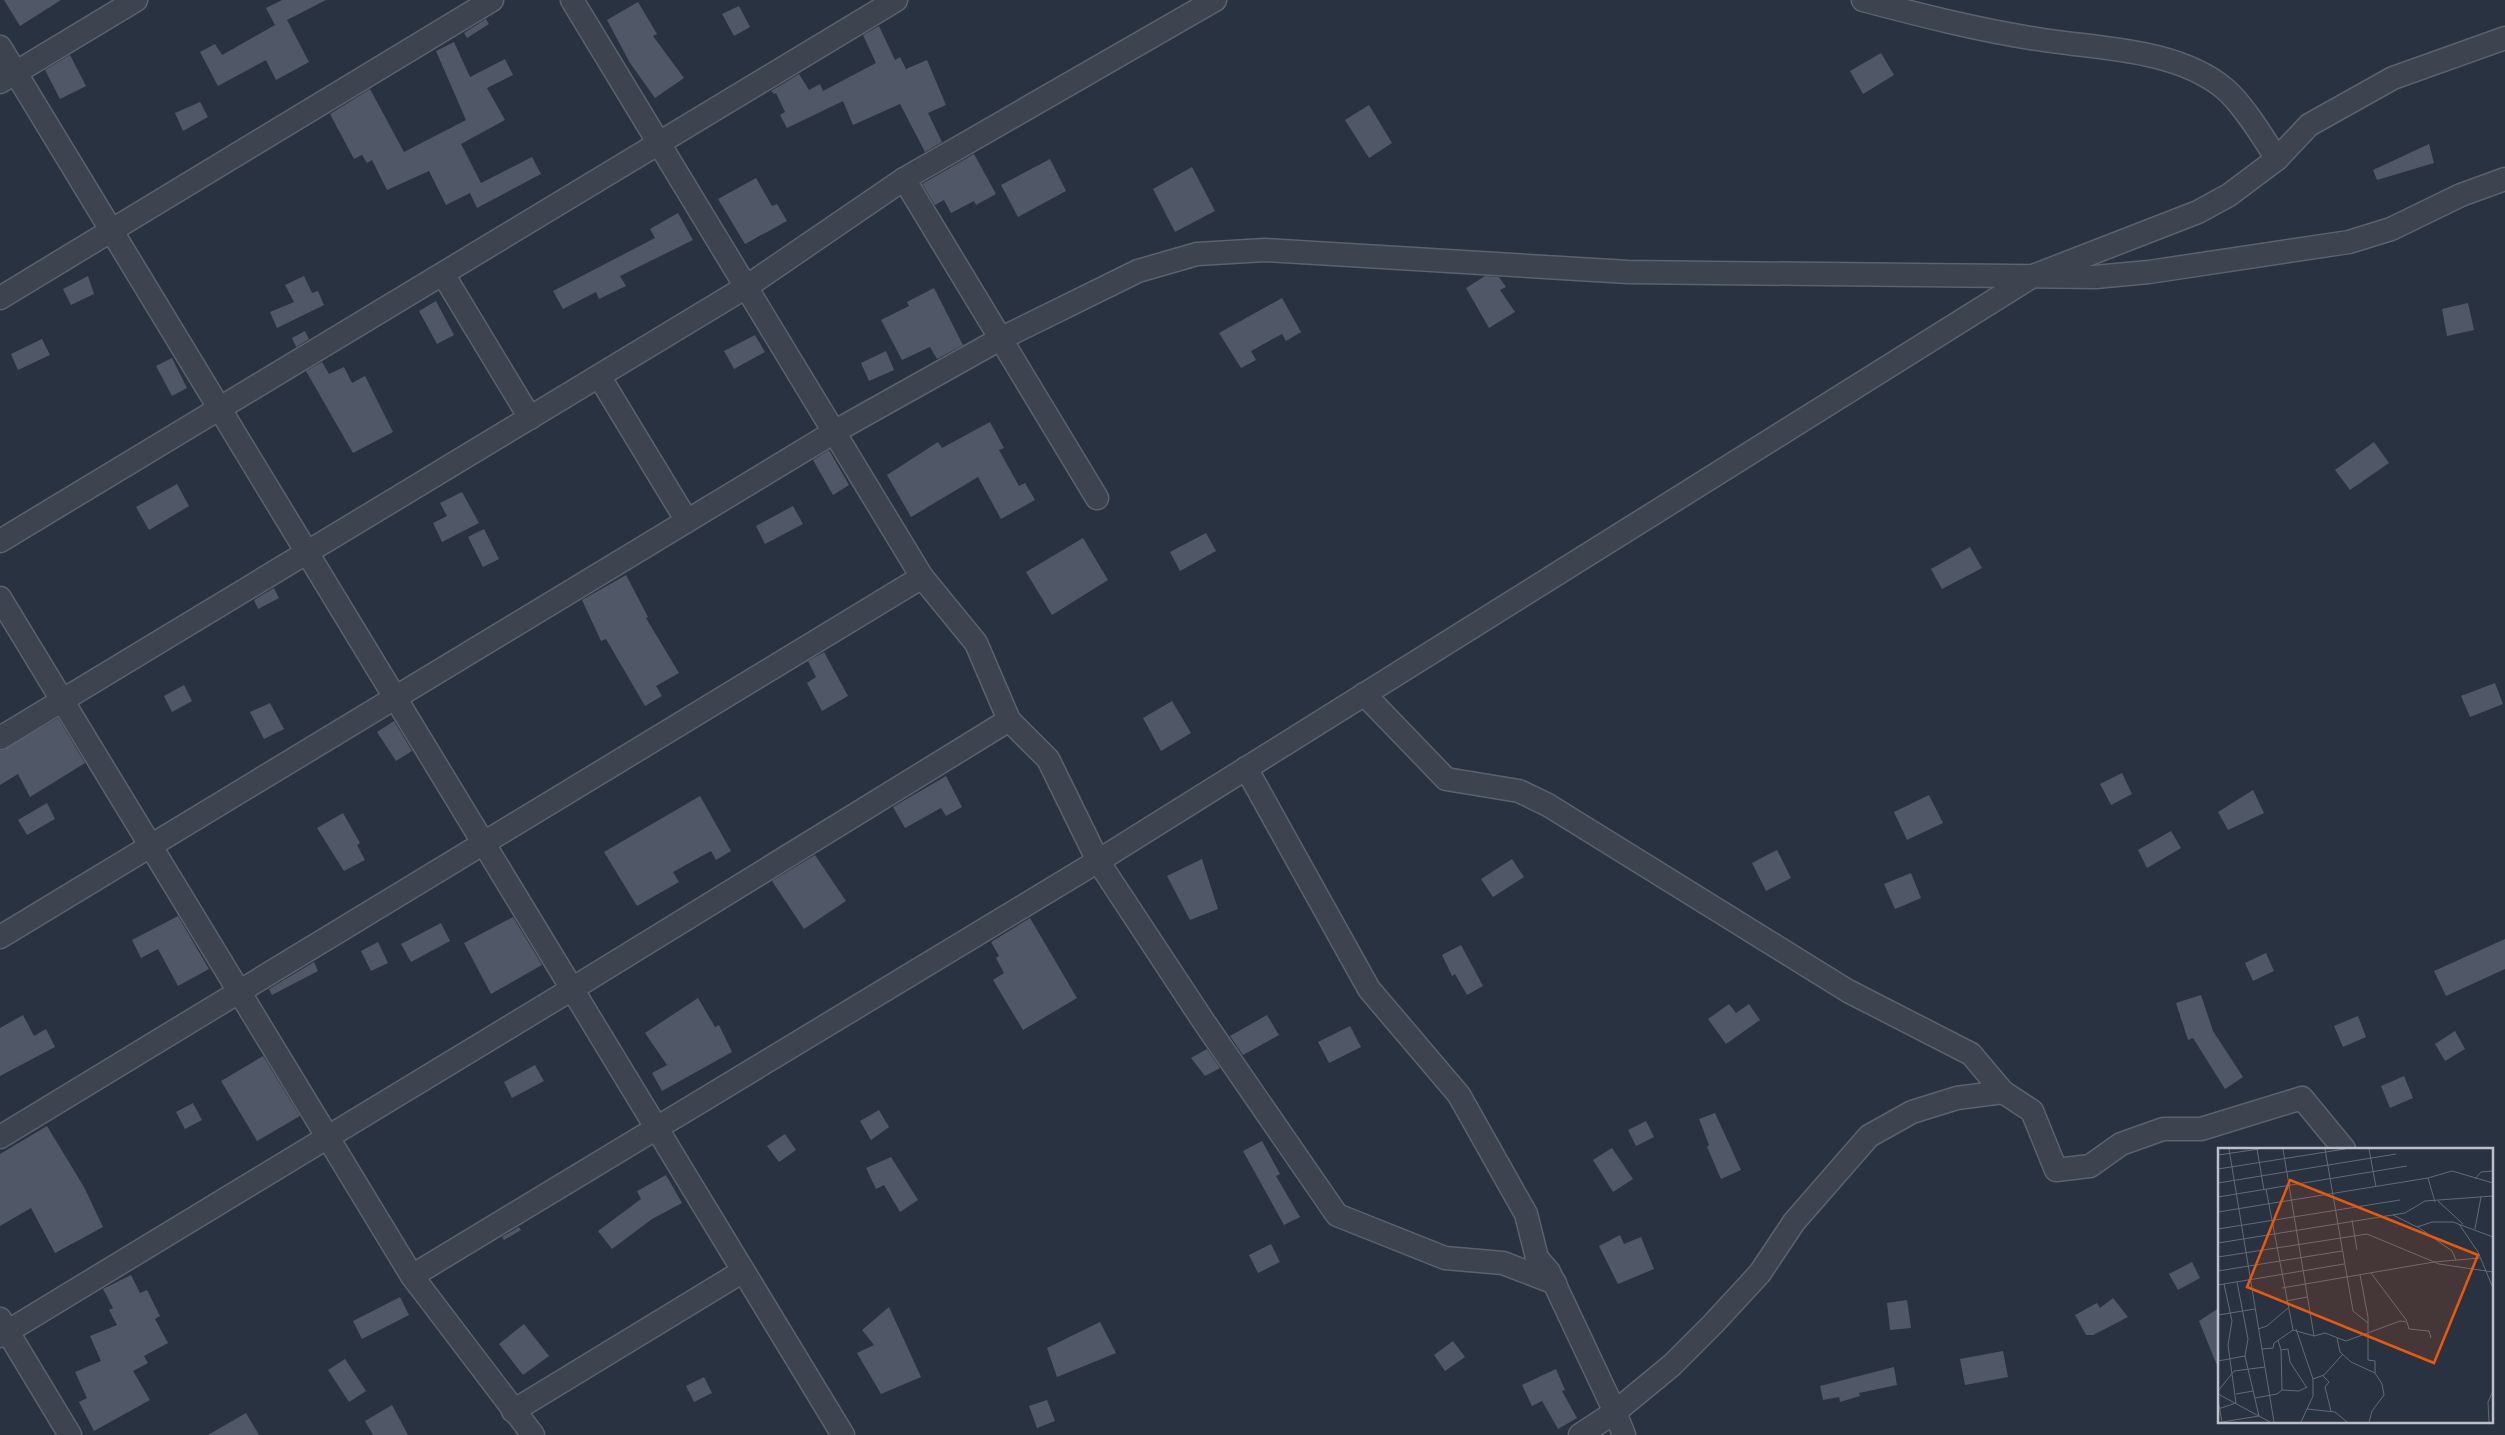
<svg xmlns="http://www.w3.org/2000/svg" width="2505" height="1435" font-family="Roboto,sans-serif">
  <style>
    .building { fill: #505868 }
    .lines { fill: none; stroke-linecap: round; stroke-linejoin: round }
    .minor-casing { stroke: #5b626d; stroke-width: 25 }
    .minor { stroke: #3d4450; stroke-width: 22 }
    .inset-road { fill: none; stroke: #636a77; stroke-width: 1 }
    .view { fill: #e8590c; fill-opacity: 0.15; stroke: #e8590c; stroke-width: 2.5 }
    .inset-edge { fill: none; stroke: #babfca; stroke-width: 2.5 }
  </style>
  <rect width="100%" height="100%" fill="#293240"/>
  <g class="building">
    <polygon points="4,0 61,0 20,26"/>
    <polygon points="282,0 326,0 287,20 309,62 276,80 266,60 218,86 200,52 215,44 222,55 275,25 266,8"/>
    <polygon points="638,2 657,34 653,36 684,78 655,98 630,63 607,20"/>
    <polygon points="739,6 750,27 734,36 722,14"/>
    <polygon points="486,19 489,24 467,38 464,33"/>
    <polygon points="879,26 895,60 900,57 906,69 927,60 946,105 928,113 942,142 925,152 900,104 853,125 843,101 787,128 780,115 785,112 776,93 774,94 771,91 799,74 809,90 820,84 823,91 876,63 863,35"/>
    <polygon points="454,42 470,77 505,59 513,75 487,88 505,120 461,144 481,183 532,157 541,174 477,208 470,193 446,205 429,171 387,190 372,160 367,163 362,155 354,159 330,114 370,89 404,152 466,120 436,51"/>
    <polygon points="1881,53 1894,75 1863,94 1850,71"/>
    <polygon points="70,55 86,86 60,99 45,70"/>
    <polygon points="200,102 208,117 183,131 175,113"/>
    <polygon points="1369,105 1392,143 1369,158 1345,120"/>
    <polygon points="2429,144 2434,163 2377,180 2373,170"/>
    <polygon points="974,154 996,194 976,205 974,201 951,213 944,200 935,205 922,184"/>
    <polygon points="1050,159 1066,191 1018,217 1001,185"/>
    <polygon points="1192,167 1215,211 1175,232 1153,189"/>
    <polygon points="756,178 772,206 777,204 787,221 745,244 718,199"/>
    <polygon points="678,213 693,240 620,276 626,286 599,299 596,292 563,309 553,291 655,238 650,229"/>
    <polygon points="88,276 94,294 71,305 63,289"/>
    <polygon points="304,276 312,293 318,291 324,305 277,328 270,312 294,302 285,285"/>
    <polygon points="1485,276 1499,277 1506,287 1500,290 1515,312 1489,328 1466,288"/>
    <polygon points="934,288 963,345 937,359 930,347 902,360 881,320 909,306 907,302"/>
    <polygon points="1282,298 1301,332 1286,341 1282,334 1251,351 1256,360 1241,368 1219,333"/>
    <polygon points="436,301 454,335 437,344 419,311"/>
    <polygon points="2468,303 2474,330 2447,336 2442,309"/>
    <polygon points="305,331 309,339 296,347 292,338"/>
    <polygon points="755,335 765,352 734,369 724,351"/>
    <polygon points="42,339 50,355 18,370 11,354"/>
    <polygon points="886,351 894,370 869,381 861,363"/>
    <polygon points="172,358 187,388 172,396 156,366"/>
    <polygon points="322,362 329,374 344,367 352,383 365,376 393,432 353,453 306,371"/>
    <polygon points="990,422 1004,448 999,450 1019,486 1025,483 1035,500 1001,519 978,477 911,517 887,475 938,442 942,448"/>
    <polygon points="2374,442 2389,463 2350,490 2335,470"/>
    <polygon points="829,450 849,485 833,495 813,460"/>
    <polygon points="177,484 189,506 149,530 136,507"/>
    <polygon points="462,492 479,523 442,542 433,523 447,516 440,503"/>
    <polygon points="793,506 803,524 765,544 756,526"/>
    <polygon points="484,529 499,559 483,567 468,537"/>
    <polygon points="1206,533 1216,551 1180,571 1170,552"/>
    <polygon points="1083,538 1108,580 1052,615 1026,572"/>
    <polygon points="1970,547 1982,568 1942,589 1931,569"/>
    <polygon points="626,575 648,617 646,618 679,673 656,686 662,696 645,706 606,639 601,641 582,600"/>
    <polygon points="274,588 279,598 258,609 254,600"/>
    <polygon points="826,651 824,652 848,696 822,711 807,683 816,677 808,661"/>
    <polygon points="2495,683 2503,704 2470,717 2461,696"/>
    <polygon points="184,685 192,701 172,712 164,696"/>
    <polygon points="1172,701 1191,733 1161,751 1143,718"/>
    <polygon points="270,703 284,729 264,739 250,712"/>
    <polygon points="58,718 85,763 30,797 18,774 0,785 0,751"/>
    <polygon points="394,721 412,751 396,761 377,732"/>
    <polygon points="2122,773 2132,794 2111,805 2100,784"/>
    <polygon points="946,776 962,807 946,816 941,808 905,828 893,807"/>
    <polygon points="2253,790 2264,813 2228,830 2218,812"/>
    <polygon points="1929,795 1943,823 1907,840 1894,812"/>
    <polygon points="700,796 731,851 716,860 711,851 673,872 679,882 637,906 604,852"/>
    <polygon points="47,803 55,819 27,835 18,820"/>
    <polygon points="343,813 360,843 357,845 365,860 344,871 317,828"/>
    <polygon points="2171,831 2181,848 2147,868 2138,850"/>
    <polygon points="1777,850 1791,878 1766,891 1752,863"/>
    <polygon points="815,855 846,901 804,929 772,881"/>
    <polygon points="1202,859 1218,909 1190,920 1167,876"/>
    <polygon points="1512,859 1524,877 1493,897 1481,879"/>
    <polygon points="1911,873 1921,898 1895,909 1884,884"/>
    <polygon points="178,916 209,969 178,986 158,949 141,958 132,940"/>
    <polygon points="513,917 542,965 491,994 464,943"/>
    <polygon points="1030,918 1077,998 1023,1030 993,980 1004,973 996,958 999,956 991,942"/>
    <polygon points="441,923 450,941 411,962 401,944"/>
    <polygon points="2505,939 2505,969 2446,996 2434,971"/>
    <polygon points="378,942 388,963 371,971 361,951"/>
    <polygon points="1461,945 1483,986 1467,995 1455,974 1452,976 1442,955"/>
    <polygon points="2266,953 2274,971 2253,981 2245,963"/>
    <polygon points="314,962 318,971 272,995 269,989"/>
    <polygon points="2201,995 2213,1031 2243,1077 2225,1089 2193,1038 2188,1040 2176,1003"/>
    <polygon points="698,998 715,1027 719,1025 732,1052 662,1091 652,1073 667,1065 645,1033"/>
    <polygon points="1729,1004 1736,1013 1749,1004 1760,1020 1726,1044 1708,1019"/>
    <polygon points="23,1015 34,1036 46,1029 55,1047 0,1076 0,1028"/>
    <polygon points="1267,1015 1279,1035 1243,1055 1230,1036"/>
    <polygon points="2358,1016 2366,1037 2343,1047 2334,1026"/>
    <polygon points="1350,1026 1361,1047 1329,1063 1318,1042"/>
    <polygon points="2455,1031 2465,1049 2445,1061 2435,1044"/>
    <polygon points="1207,1049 1220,1068 1205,1076 1191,1058"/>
    <polygon points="263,1056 300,1116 257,1141 221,1081"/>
    <polygon points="535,1065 544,1081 512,1098 504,1082"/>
    <polygon points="2404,1076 2413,1098 2390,1108 2381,1086"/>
    <polygon points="193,1103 202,1120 185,1129 176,1112"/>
    <polygon points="879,1110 889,1127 871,1140 860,1121"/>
    <polygon points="1715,1113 1741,1170 1721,1179 1707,1147 1709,1145 1699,1119"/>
    <polygon points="1646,1121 1654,1137 1636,1146 1628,1130"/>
    <polygon points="47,1126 84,1187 103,1227 55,1253 31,1208 0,1226 0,1154"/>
    <polygon points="785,1134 796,1150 779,1162 767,1146"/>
    <polygon points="1262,1141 1280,1174 1276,1176 1300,1217 1284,1225 1243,1151"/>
    <polygon points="1612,1148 1633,1179 1613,1192 1593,1160"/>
    <polygon points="891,1157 918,1200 900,1212 884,1185 876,1189 866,1168"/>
    <polygon points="666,1175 682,1203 652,1219 612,1249 598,1231 641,1199 637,1191"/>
    <polygon points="519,1227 521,1230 504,1240 502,1237"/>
    <polygon points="1620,1235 1624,1244 1641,1237 1654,1269 1618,1284 1599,1246"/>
    <polygon points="1271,1244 1280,1262 1258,1273 1249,1255"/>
    <polygon points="2192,1262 2200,1278 2178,1290 2169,1274"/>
    <polygon points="131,1275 140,1293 147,1290 160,1316 155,1319 168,1343 144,1356 148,1363 133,1371 150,1400 94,1431 79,1402 87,1398 75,1372 101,1361 90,1336 117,1325 109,1310 113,1308 103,1289"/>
    <polygon points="400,1297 409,1315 362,1339 353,1321"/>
    <polygon points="2113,1298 2128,1317 2093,1335 2086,1335 2075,1315 2097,1303 2100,1308"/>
    <polygon points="1907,1300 1911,1328 1890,1330 1887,1303"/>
    <polygon points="889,1307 921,1377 881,1394 857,1353 874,1345 862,1330"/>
    <polygon points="2219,1308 2219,1367 2218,1368 2199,1321"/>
    <polygon points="1100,1322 1116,1353 1057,1377 1047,1348"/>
    <polygon points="524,1324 549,1356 523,1375 499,1344"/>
    <polygon points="1453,1341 1465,1357 1445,1371 1434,1355"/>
    <polygon points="2003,1351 2008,1377 1965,1385 1960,1359"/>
    <polygon points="345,1359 366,1391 349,1402 328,1370"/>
    <polygon points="1894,1367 1897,1385 1859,1393 1860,1396 1840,1402 1839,1397 1823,1400 1820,1386"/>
    <polygon points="1556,1369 1565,1390 1562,1391 1577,1418 1558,1429 1542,1401 1532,1406 1522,1385"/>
    <polygon points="704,1377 712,1393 694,1402 686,1386"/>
    <polygon points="1047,1400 1055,1421 1037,1428 1029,1406"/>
    <polygon points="392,1405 408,1435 373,1435 365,1421"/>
    <polygon points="246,1413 259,1435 208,1435"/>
  </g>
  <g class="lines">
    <defs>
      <g id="minor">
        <polyline points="572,0 922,577 976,643 1009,720 1048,759 1098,861 1204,1022 1337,1215 1445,1258 1503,1263 1555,1283"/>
        <path d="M1863,0C1920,15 1978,30 2037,39C2097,49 2176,48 2225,89C2243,104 2264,139 2277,159"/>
        <polyline points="0,47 843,1435"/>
        <polyline points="0,82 136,0"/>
        <polyline points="904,179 1097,498"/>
        <polyline points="443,274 530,418"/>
        <polyline points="0,298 492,0"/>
        <polyline points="599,376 687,521"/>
        <polyline points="0,541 896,0"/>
        <polyline points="0,598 412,1276 533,1435"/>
        <polyline points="1364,694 1446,779 1519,791 1548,805 1848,991 1971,1054 2003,1092"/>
        <polyline points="0,738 746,287 904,179 1215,0"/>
        <polyline points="1246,768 1369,989 1459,1095 1526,1214 1537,1258 1549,1272 1615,1412 1624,1435"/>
        <polyline points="0,937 834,432 1000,339 1138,271 1197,254 1265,250 1628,272 2095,277 2149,272 2349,242 2391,229 2461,195 2505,179"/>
        <polyline points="0,1137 922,577"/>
        <polyline points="412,1276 1098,861 2033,276 2198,212 2229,195 2277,159 2309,125 2393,78 2505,38"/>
        <polyline points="0,1319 70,1435"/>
        <polyline points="0,1336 572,989 1009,720"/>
        <polyline points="513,1411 743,1271"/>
        <polyline points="1580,1435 1615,1412 1672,1365 1713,1324 1760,1273 1794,1222 1869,1136 1912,1112 1957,1098 2003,1092 2032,1111 2056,1170 2090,1166 2121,1144 2163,1129 2201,1129 2302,1098 2344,1149"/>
      </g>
    </defs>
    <use href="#minor" class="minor-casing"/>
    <use href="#minor" class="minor"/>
  </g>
  <g transform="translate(2218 1148)">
    <rect width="275" height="275" fill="#293240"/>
    <path class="inset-road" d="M11,1L56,274M39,1L46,42M65,1L96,188M107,1L135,163L150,175M151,1L158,39M0,7L41,1M0,21L127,1M257,31L263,24L275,23M0,35L178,6M48,41L75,182M0,49L189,18M220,53L245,76M217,54L210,30L234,23L275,35M0,64L210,30M175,67L199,79L214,74H235L275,89M134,72L139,102M241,76L260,104L275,140M200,79L234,103L238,112M0,81L182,52M257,81L263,49M0,95L187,65L207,53L275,48M0,109L149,86L221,116L275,124M0,123L124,103M153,125L189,173M142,127L150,169V212L157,213V225M0,137L126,116M64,140L216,114L262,110M68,153L89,149M0,167L37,161M40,181L49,178L70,160M78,181L95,231V248L83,274M119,190L122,204L133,214L157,225L164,236L166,247L154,263L151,274M60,192L63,202L70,201L72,214L89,240M44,201L55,200L56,195L75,182L96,188L107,185L128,193L182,173L189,174L191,181L211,183L213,190M63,202L64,242M0,213L27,208M105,228L111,234L107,239L113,263M95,231L106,227L125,206M0,243L16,223L47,219M0,246L52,274M18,246L35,243M37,250L59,246L64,242L81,243L89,239M0,252L4,274M0,261L18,255L10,197L14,173L6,136M89,261L117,264L129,274M4,274L41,268L27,208L30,191L19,134M271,274L270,254L275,243"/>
    <path class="view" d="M72,32L260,107L216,215L29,139Z"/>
    <rect width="275" height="275" class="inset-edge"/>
  </g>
</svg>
